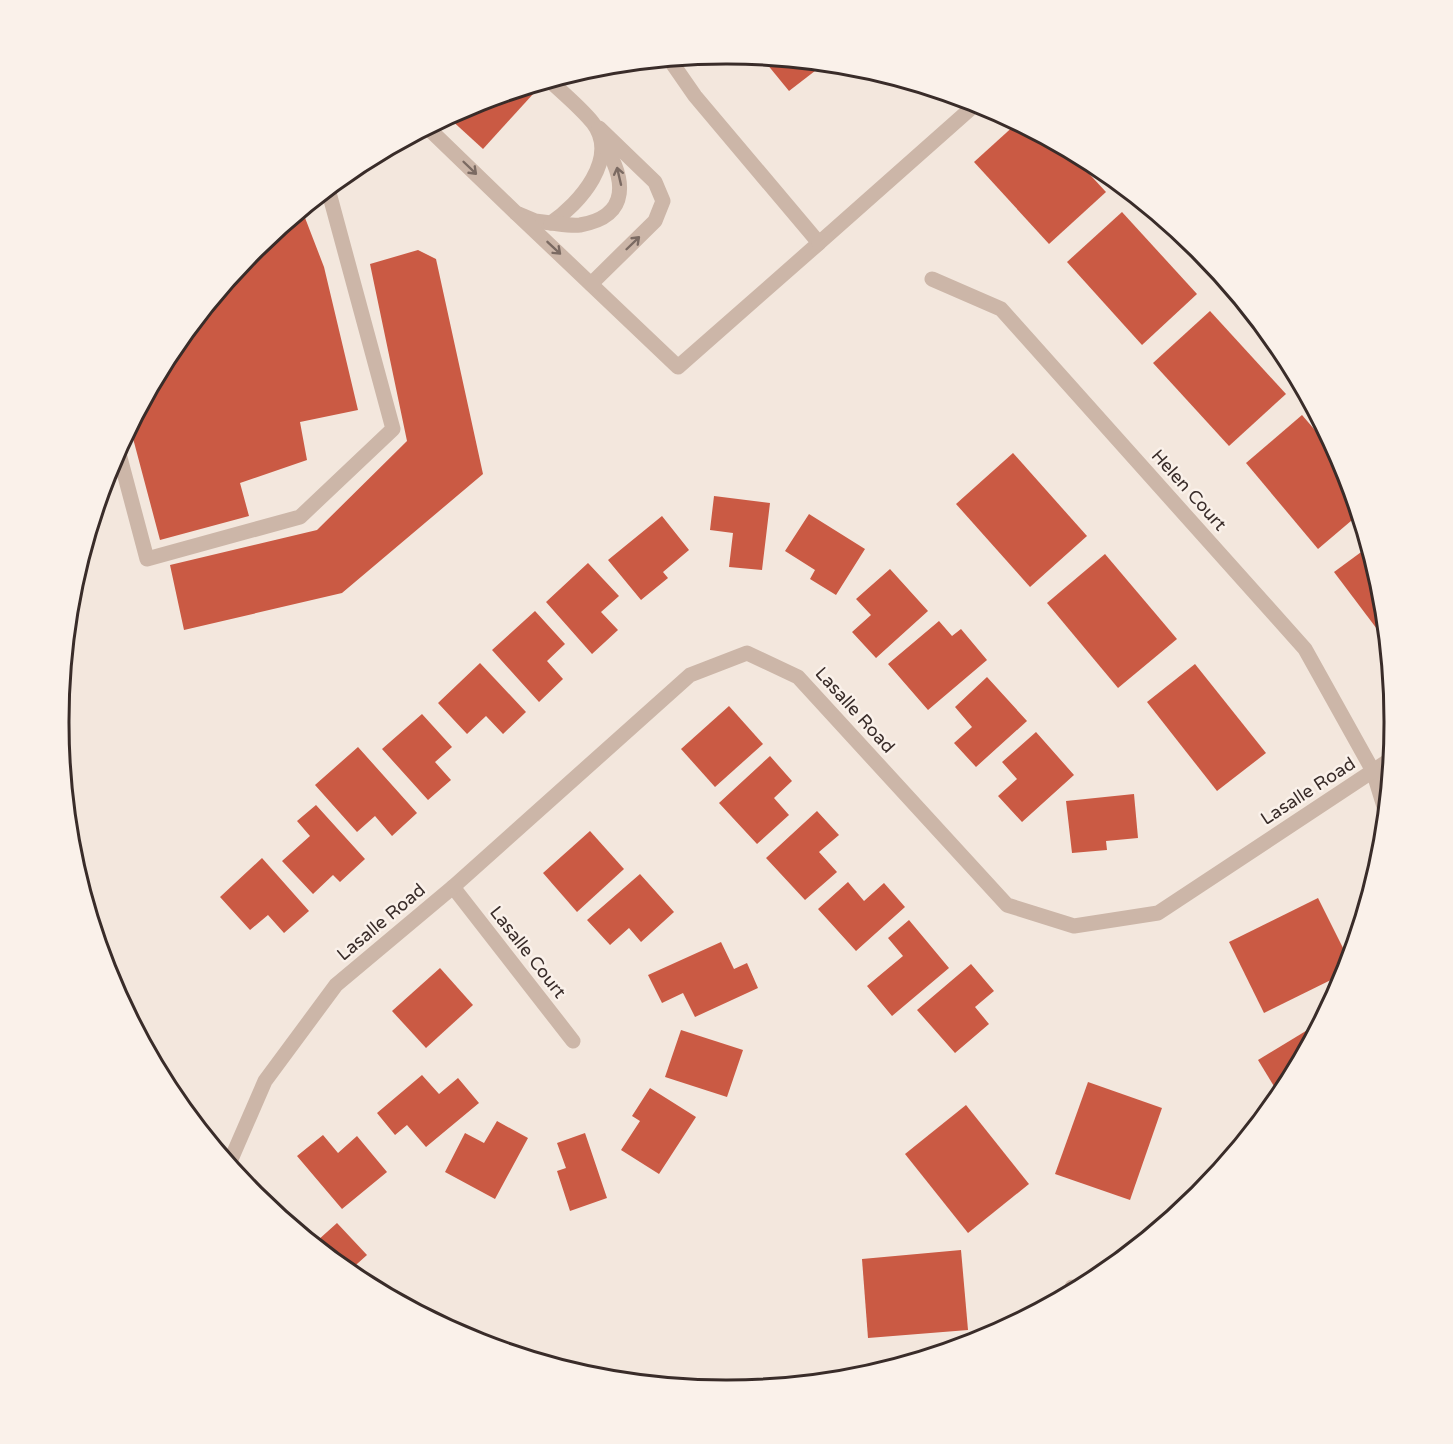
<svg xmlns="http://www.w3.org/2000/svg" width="1453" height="1444" font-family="'Varela Round',sans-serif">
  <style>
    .building { fill: #ca5a44 }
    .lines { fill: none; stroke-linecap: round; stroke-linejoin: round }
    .lane { stroke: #ccb6a8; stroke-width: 15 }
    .street { stroke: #ccb6a8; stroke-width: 15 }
    .oneway { stroke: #7b6a62 }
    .labels { text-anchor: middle; stroke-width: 5; stroke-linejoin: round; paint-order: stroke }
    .street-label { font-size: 18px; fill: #392c29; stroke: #faf1ea }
    .rim { fill: none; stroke: #392c29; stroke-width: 3 }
  </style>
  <rect width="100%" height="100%" fill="#f3e7dd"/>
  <g class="building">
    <polygon points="762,58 794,61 824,64 789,91"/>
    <polygon points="528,87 534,93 483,149 448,117 471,105"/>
    <polygon points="1017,123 1068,151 1106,192 1049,244 974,162"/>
    <polygon points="302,210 324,267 358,410 300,422 307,460 240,483 249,516 160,540 130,427 171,351 254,249"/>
    <polygon points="1122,212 1197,294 1142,345 1067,262"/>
    <polygon points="418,250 436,259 483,474 342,593 184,630 170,565 317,530 407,441 370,264"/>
    <polygon points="1210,311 1286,394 1229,446 1153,363"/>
    <polygon points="1302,415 1339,458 1358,515 1318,549 1246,463"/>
    <polygon points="1013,453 1087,536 1030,587 956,504"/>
    <polygon points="714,496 770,503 762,570 729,567 733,533 710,530"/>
    <polygon points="809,514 865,549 836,595 810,579 815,570 785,551"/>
    <polygon points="662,516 689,550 663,572 668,578 641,600 608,560"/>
    <polygon points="1368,547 1382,592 1386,641 1334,572"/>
    <polygon points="1105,554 1177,639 1118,688 1047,603"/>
    <polygon points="588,563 619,596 601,612 618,630 592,654 546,602"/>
    <polygon points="890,569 928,611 876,658 852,632 871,615 856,599"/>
    <polygon points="535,611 565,644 547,661 563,679 539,702 492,650"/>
    <polygon points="939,621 952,636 961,629 987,660 928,710 888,664"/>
    <polygon points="480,663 526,712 503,734 486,716 467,734 438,703"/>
    <polygon points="1195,664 1266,753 1217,791 1147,702"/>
    <polygon points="987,677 1027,721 976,767 954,743 972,727 955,707"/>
    <polygon points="729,706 763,744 715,787 681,749"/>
    <polygon points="422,714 452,747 435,762 451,780 428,800 382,749"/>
    <polygon points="1036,732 1074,775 1022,822 998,796 1017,779 1002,762"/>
    <polygon points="358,747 417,813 392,836 375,816 357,832 315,785"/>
    <polygon points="770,756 792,781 774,798 789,815 757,844 719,803"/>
    <polygon points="1134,794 1138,838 1106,841 1107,850 1072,853 1066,801"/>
    <polygon points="316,805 365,859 340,882 333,875 313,894 282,861 310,836 297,821"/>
    <polygon points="817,811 839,835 819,852 837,872 805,900 766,858"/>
    <polygon points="590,831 624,869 577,912 543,873"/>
    <polygon points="262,858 309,911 284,933 268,915 250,930 220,897"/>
    <polygon points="640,874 674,912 641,942 629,928 610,945 587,920"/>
    <polygon points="848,882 864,901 884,883 905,907 856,951 818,909"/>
    <polygon points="1318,898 1349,960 1345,973 1264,1013 1229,942"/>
    <polygon points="909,920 949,968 892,1016 867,986 903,956 888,938"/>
    <polygon points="721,942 734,969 747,963 758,988 695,1017 683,993 662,1003 648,975"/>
    <polygon points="971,964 994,991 975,1007 989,1024 955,1053 917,1010"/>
    <polygon points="440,968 473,1005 426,1048 392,1011"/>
    <polygon points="1319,1023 1282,1093 1280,1096 1258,1060"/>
    <polygon points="681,1030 743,1050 727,1097 665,1077"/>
    <polygon points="422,1075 439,1094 458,1078 479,1103 426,1147 407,1125 395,1135 377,1113"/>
    <polygon points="1088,1082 1162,1108 1130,1200 1055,1174"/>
    <polygon points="650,1088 696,1117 659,1174 621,1150 640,1121 632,1116"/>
    <polygon points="966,1105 1029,1184 968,1233 905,1154"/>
    <polygon points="497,1121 528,1138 495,1199 445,1172 465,1133 484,1143"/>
    <polygon points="585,1133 607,1198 570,1211 557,1171 566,1168 557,1143"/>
    <polygon points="323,1135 338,1153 357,1136 387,1172 342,1209 297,1156"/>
    <polygon points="1220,1165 1199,1195 1149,1235 1144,1230"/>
    <polygon points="300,1223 317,1241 337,1223 367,1255 348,1272 295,1228"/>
    <polygon points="961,1250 968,1330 868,1338 862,1259"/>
  </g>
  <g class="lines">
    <g class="lane">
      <path d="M428,128L516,213L535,221L551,223C579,204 620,158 593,123C581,108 564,94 550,81"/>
      <polyline points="516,213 678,367 819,243 695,96 670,60"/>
      <path d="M551,223C560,224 571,226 580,225C632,216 625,177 603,143"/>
      <polyline points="819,243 977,103"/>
      <polyline points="591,284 655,221 663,201 655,182 599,128"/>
      <polyline points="118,450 147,559 300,517 393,429 328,189"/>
    </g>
    <g class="street">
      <polyline points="932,279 1001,309 1305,649 1373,771 1386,813"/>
      <polyline points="453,887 573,1041"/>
      <polyline points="229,1164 265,1081 336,985 453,887 690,675 747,653 798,677 1007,905 1074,926 1158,913 1391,759"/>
      <polyline points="1072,1287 1075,1290"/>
    </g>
  </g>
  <defs><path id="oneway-shaft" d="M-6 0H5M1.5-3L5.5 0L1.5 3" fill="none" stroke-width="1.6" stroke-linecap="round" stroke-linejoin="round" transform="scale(1.5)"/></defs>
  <g class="oneway">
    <use href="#oneway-shaft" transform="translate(470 168) rotate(44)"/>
    <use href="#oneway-shaft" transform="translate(619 176) rotate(-103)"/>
    <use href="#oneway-shaft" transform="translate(633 243) rotate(-44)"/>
    <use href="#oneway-shaft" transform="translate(554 248) rotate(43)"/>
  </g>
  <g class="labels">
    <g class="street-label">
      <text transform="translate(1189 490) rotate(48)" y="6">Helen Court</text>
      <text transform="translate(855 710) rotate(48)" y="6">Lasalle Road</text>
      <text transform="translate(1308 791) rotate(-33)" y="6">Lasalle Road</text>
      <text transform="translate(381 922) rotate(-40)" y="6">Lasalle Road</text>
      <text transform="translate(528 952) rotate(52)" y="6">Lasalle Court</text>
    </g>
  </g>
  <path d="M0 0H1453V1444H0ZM726 64H727A657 657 0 0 1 1384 721V723A657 657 0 0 1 727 1380H726A657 657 0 0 1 69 723V721A657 657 0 0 1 726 64Z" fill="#faf1ea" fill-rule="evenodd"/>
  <path class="rim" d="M726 64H727A657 657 0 0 1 1384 721V723A657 657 0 0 1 727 1380H726A657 657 0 0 1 69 723V721A657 657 0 0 1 726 64Z"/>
</svg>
